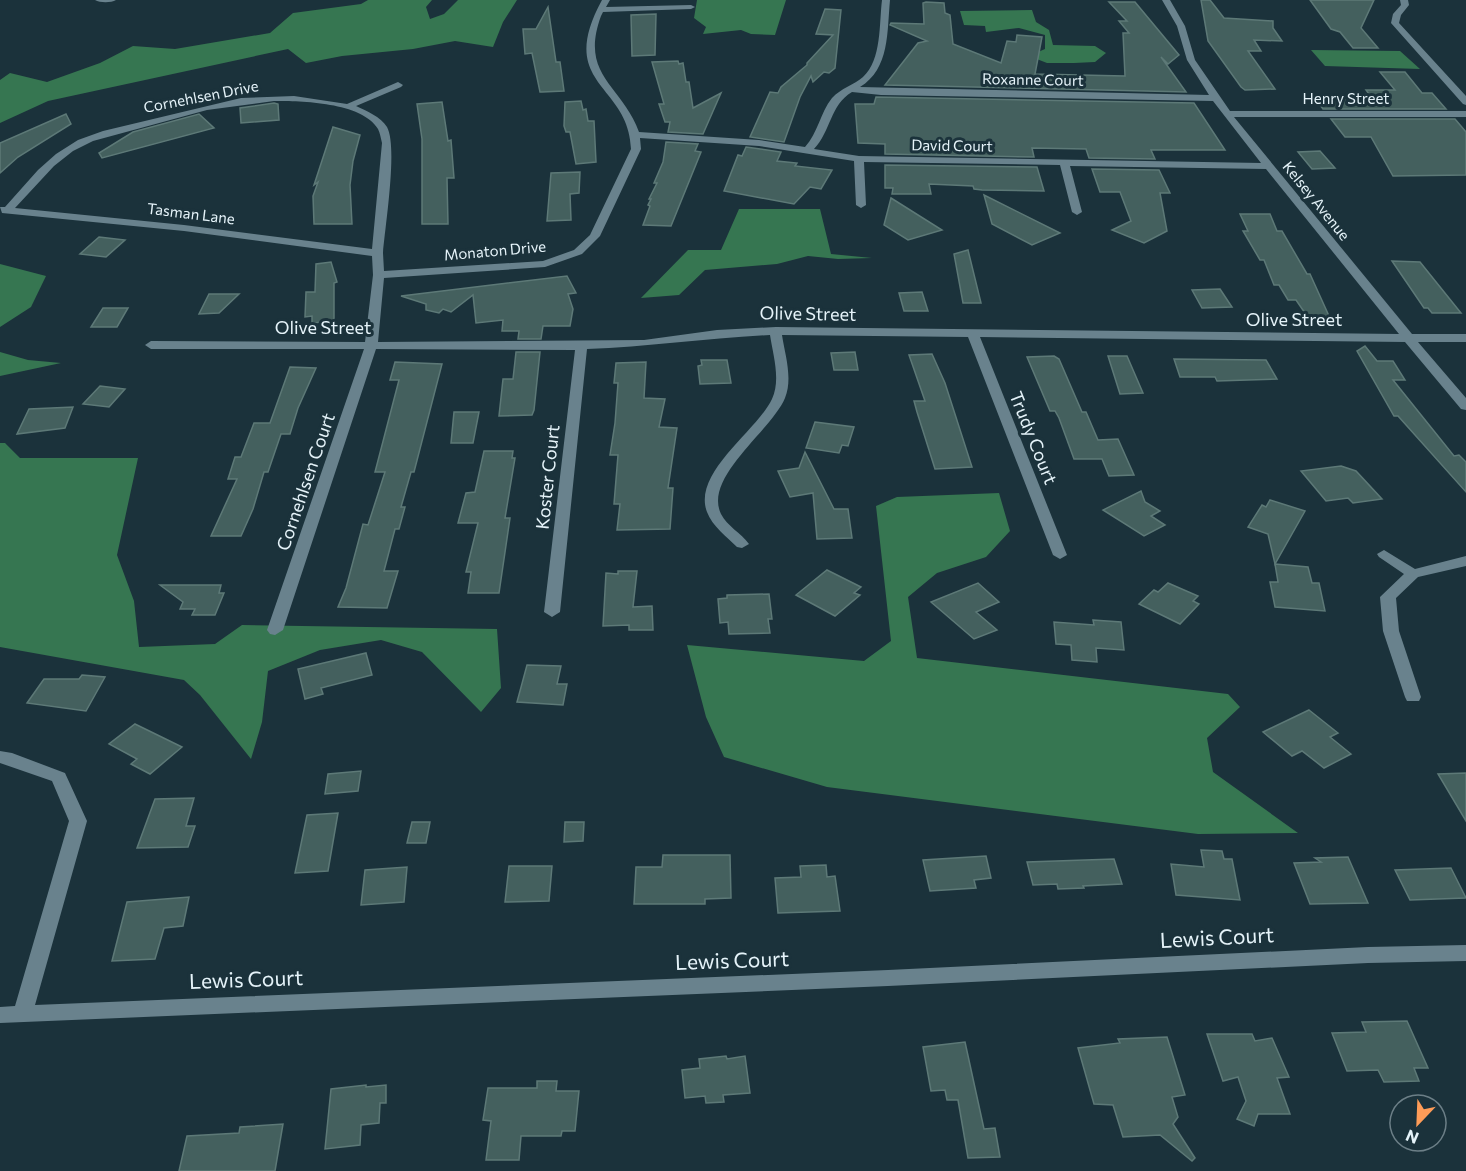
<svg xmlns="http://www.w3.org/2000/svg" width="1466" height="1171" font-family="Commissioner,sans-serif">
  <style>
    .forest { fill: #367651 }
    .building { fill: #44605e; stroke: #5d7977; stroke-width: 1.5 }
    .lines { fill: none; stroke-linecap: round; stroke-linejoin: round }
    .service { fill: #69828d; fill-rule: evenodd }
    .minor { fill: #69828d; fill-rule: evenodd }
    .labels { text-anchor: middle; stroke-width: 6; stroke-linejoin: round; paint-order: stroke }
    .far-street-label { font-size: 15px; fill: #e5f3f9; stroke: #1b323b }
    .street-label { font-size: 18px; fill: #e5f3f9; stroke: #1b323b }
    .near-street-label { font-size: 21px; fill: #e5f3f9; stroke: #1b323b }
  </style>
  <rect width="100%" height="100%" fill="#1b323b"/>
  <g class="forest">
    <polygon points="368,0 432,0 426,7 430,19 444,14 458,0 517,0 503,22 493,47 455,41 413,49 342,56 306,63 288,49 48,101 0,123 0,80 10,73 47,82 100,63 133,46 175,49 270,33 293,13 361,4"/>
    <polygon points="697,0 786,0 775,35 751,34 741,30 703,34 706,27 694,18"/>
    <polygon points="1032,10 1036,22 1049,30 1053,45 1095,46 1106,53 1095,62 1074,63 1047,63 1029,56 1045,49 1045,35 1019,28 986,32 985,26 964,25 960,11"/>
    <polygon points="1311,50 1400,51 1420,69 1325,66"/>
    <polygon points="739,209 820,209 831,254 872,258 838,259 808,256 777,264 705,270 679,295 641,298 688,250 721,250"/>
    <polygon points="0,264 46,276 31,307 0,327"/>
    <polygon points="0,352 28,360 61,363 0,376"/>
    <polygon points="0,443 5,443 20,458 138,458 117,555 134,601 139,647 215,644 242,625 497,629 501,688 481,712 422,652 381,640 320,650 268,671 262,722 251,759 200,695 184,680 0,647"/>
    <polygon points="999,493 1010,531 986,557 937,573 908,597 917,658 1228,694 1240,707 1207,738 1213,772 1298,833 1198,834 827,787 724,757 706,717 687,645 864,661 891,641 876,506 897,497"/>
  </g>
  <g class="building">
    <polygon points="1201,0 1210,0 1224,18 1273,21 1273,28 1282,41 1254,40 1261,51 1248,51 1275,89 1245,90 1241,87 1208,41"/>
    <polygon points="1310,0 1374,0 1361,28 1378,48 1353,48 1340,32 1331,29"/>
    <polygon points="1109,2 1135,2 1179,55 1168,64 1161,57 1186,92 885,85 918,43 927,41 890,25 891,23 924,24 923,3 926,2 944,3 945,13 950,15 953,44 1001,63 1007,41 1016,42 1017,35 1042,37 1035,74 1125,76 1123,33 1129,33 1119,21 1127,21"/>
    <polygon points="548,7 556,62 560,62 564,91 542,92 540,92 532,53 525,54 523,29 536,29"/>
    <polygon points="825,9 841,10 835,68 829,73 824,72 813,82 811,76 800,97 784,142 750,137 770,92 778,93 781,87 807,65 807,63 833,35 816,34"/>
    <polygon points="656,14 655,55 632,56 631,15"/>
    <polygon points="678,61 679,64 683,63 686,82 689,82 693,108 721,93 703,134 668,132 670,122 665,122 659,104 664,104 652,62"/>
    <polygon points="1380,72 1405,72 1422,93 1432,93 1446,109 1323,109 1313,96 1369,94 1366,90 1395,90"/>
    <polygon points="876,97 1194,103 1225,150 1151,150 1155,159 1089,158 1086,149 1032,148 1034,157 885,154 885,144 858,143 855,104 874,104"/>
    <polygon points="581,101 583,110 586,109 588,121 594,121 596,162 576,164 570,132 566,132 564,126 565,102"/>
    <polygon points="442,102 448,141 451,140 454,178 447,178 448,224 422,224 422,139 417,104"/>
    <polygon points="274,103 278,104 279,120 241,123 240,108"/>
    <polygon points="66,114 71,124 18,157 0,173 0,143"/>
    <polygon points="199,114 214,128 102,158 99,153 133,132"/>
    <polygon points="1331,119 1455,119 1466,132 1466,175 1393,176 1371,137 1345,137"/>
    <polygon points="333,127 360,135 353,161 350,185 352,224 314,224 313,196 318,182 314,185"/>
    <polygon points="666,142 698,144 695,151 701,152 671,226 643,225 650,206 648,205 651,199 649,199 657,183 654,183 663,162"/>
    <polygon points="746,147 781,152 777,161 797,163 795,166 832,170 821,189 810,187 794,204 724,191 738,155 742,156"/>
    <polygon points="1320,151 1335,168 1312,169 1298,152"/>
    <polygon points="885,165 1037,167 1044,191 982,190 974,189 973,186 929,184 931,194 892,194 893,188 885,188"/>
    <polygon points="1092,169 1159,170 1170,193 1160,193 1167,231 1144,243 1112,230 1131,221 1120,192 1100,192"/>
    <polygon points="580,172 579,193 570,194 571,220 547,221 551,173"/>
    <polygon points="984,195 1060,233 1032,245 992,224"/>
    <polygon points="891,198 942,230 908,240 884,225"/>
    <polygon points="1240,214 1270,214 1277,231 1282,231 1307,274 1310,274 1329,316 1307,316 1296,300 1288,300 1279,285 1274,285 1264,260 1260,260 1243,231 1248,231"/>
    <polygon points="99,237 125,240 106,257 80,254"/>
    <polygon points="968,250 981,303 963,303 954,254"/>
    <polygon points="1392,261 1420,262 1461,313 1432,313 1428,308 1424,308"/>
    <polygon points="331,262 337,282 334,283 334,321 312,323 312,316 305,317 306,292 315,292 316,264"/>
    <polygon points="567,276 576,293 568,294 573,309 570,326 543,326 541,339 518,339 519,331 502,331 503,320 476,323 473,295 451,312 443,309 439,313 426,310 426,304 401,296"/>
    <polygon points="1220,289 1232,307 1202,308 1192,290"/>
    <polygon points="922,292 928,311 904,311 899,293"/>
    <polygon points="209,294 239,294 219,313 199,314"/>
    <polygon points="103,308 128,308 117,327 91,327"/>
    <polygon points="1365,346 1377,361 1393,361 1405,380 1393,380 1454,456 1459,455 1466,462 1466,492 1398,416 1394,416 1357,351"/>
    <polygon points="516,352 540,352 534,410 532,415 499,416 503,379 513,379"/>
    <polygon points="855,352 858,370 834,370 831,353"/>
    <polygon points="932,354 945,383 972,467 935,469 917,412 914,401 925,401 909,355"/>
    <polygon points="1054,356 1059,359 1082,412 1086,412 1098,440 1118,439 1134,475 1109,476 1102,459 1074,459 1059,418 1055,411 1050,411 1027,357"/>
    <polygon points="1108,356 1127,356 1143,393 1120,394"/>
    <polygon points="1174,359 1266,360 1277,379 1217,381 1215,377 1180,377"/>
    <polygon points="701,360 727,360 731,383 700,384 698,366 702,365"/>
    <polygon points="395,362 442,364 414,472 411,472 401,507 405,507 399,529 395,529 384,571 398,571 387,608 338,607 346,588 363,524 368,525 385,472 375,472 399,380 390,380"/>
    <polygon points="646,362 644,398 665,399 659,427 677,428 668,488 673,488 670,529 617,530 620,504 614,504 618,455 610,455 615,423 618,383 614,383 616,363"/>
    <polygon points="290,367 316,368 298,408 290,434 281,434 268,472 264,472 253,509 241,536 211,536 237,479 228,479 235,457 241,457 254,423 270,423"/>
    <polygon points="100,386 125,389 109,407 83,404"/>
    <polygon points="73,407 65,428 17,434 29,409"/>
    <polygon points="454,412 479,412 473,443 451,443"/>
    <polygon points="815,422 854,427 848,446 842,445 839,453 806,448"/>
    <polygon points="484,451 513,451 512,458 515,458 505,518 510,518 499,593 468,593 471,572 466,572 478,523 458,523 466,493 475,492"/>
    <polygon points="805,452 834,509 848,509 852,538 817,539 813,493 790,497 778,471 799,468"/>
    <polygon points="1341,466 1356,471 1382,499 1353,503 1348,498 1326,501 1301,471"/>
    <polygon points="1141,491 1145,502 1160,511 1151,516 1165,525 1144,536 1103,510"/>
    <polygon points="1270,500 1305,511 1275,564 1268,534 1248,527 1262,505 1266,507"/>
    <polygon points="1275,564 1308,567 1312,583 1319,583 1325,611 1275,607 1270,582 1278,582"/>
    <polygon points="827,570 861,587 854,593 860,595 835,616 796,595"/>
    <polygon points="618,571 637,571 633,607 652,606 653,630 629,630 629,625 603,626 606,573 618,574"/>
    <polygon points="978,583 999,602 976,612 997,630 974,639 931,602"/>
    <polygon points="1168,583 1198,596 1193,601 1199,604 1180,624 1139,604 1154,590 1158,592"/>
    <polygon points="160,585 221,585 219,593 224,593 215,615 192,615 195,609 180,609 183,602"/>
    <polygon points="769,594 772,619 768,619 770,633 729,634 728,622 720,623 718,599 727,598 727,595"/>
    <polygon points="1093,620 1121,622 1124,650 1096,648 1097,662 1072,660 1071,645 1056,644 1054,622 1094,625"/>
    <polygon points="366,653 372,675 321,688 323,694 305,699 298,669"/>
    <polygon points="527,665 561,666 557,684 567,684 563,705 517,702"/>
    <polygon points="82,675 105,677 86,711 27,703 44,679 79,679"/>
    <polygon points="1309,710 1338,733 1330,737 1351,754 1324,768 1302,751 1292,756 1263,732"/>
    <polygon points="135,724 182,747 150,774 131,764 137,759 109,744"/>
    <polygon points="361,771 358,791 325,794 328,774"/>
    <polygon points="1466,773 1466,821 1438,774"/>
    <polygon points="194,798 186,826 195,826 188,847 137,848 155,799"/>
    <polygon points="338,813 328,871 295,873 307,815"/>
    <polygon points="412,822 430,822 426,843 407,843"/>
    <polygon points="565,822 584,822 583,841 564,842"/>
    <polygon points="1201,850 1222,851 1224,859 1232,859 1240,900 1176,895 1171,864 1204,867"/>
    <polygon points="663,855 730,855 731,898 705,899 705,904 634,904 636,867 662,867"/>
    <polygon points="986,856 991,878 974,880 976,888 930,891 923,860"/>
    <polygon points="1348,857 1368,903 1310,904 1294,863 1321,862 1315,858"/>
    <polygon points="1114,859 1122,884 1083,886 1084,888 1058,889 1057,884 1033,885 1027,862"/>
    <polygon points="826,865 827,877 835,876 840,911 778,913 775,878 801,877 800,866"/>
    <polygon points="509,866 552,866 549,901 505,902"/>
    <polygon points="407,867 404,902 361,905 365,870"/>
    <polygon points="1451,868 1466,898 1410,900 1395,870"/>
    <polygon points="189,897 183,926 164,928 155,959 112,961 127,902"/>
    <polygon points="1407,1021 1428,1068 1414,1068 1419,1081 1384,1082 1378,1070 1347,1071 1332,1033 1366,1032 1362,1022"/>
    <polygon points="1207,1034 1252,1034 1255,1041 1272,1038 1289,1077 1277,1078 1290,1114 1258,1114 1254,1126 1237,1119 1246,1101 1238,1077 1223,1081"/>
    <polygon points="1167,1037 1185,1095 1172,1097 1178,1117 1173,1124 1195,1158 1192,1161 1160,1135 1123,1137 1113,1105 1094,1104 1078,1048 1120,1043 1118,1039"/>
    <polygon points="965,1042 984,1129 995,1128 1000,1157 968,1158 958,1100 947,1100 945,1090 931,1091 923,1047"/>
    <polygon points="726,1056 727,1059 745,1056 750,1093 723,1095 724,1102 706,1103 705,1096 685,1098 682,1070 700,1068 699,1059"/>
    <polygon points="537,1081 557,1081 556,1091 579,1091 575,1131 562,1131 561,1136 521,1136 519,1160 486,1160 491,1121 483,1120 488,1088 537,1088"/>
    <polygon points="366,1085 366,1087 386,1085 386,1103 380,1103 379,1123 361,1125 360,1145 325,1149 331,1089"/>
    <polygon points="283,1124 275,1171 179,1171 187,1136 239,1133 240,1127"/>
  </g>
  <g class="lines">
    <path class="service" d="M95,0H116C111,3 100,3 95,0Z"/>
    <g class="minor">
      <path d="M602,0H610L606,7L691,5L695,7L691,9L603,12L601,16C579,76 622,85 639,132L759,140L805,147C818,133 820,113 832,98C841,88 854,85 863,77C882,60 879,23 882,0H890C887,31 890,69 860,87L1209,95L1187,60L1177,26L1162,0H1170L1185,26L1195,60L1230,111H1466V117H1234L1412,334H1466V342H1418L1466,398V410L1461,409L1405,342L980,337L1067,555L1060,559L1053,555L968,337L782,335C785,355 793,378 785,398C772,430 703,477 721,514C727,526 741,533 749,544L742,548L737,547C727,537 712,526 707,512C692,473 757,431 772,399C781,380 773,355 770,335C709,338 648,347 587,349L560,612L552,617L544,612L575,350L376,349L283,630L275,635L270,634L267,630L364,349H151L145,345L151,341L365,342L373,275L372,256L184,231L2,213L0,207H5L38,170L56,154L78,140L103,131L241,98L294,96L347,104L398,82L403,85L401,87L356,106C367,111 381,117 387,127C398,147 385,227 383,253L384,271L543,261L574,250L590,235L631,149C629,83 555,86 602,0ZM852,92L881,95L1213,101L1261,163L859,156L814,149C831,131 830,105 852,92ZM274,101C301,101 362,102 378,129C380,133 381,139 382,143L372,249L184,225L15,208L54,166L73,151L93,141L207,110ZM640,138L759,146L854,161L856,205L861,208L866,205L864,162L1060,165L1072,212L1077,215L1082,212L1070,166L1266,169L1399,334L776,327L717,330L644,340L378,342L384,278L545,267L582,254L600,236L641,149Z"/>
      <polygon points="1400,0 1408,0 1409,5 1401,15 1399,23 1466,96 1466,105 1463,104 1391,23 1393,14 1401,5"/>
      <polygon points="1384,550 1415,569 1466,556 1466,566 1418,577 1396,598 1399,631 1421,697 1419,701 1407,701 1405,697 1383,631 1380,597 1404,574 1379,557 1377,554"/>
      <polygon points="0,751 12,753 65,773 87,821 35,1005 888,970 1368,947 1466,945 1466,961 1368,963 888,986 0,1023 0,1007 15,1006 69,821 52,781 0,763"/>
    </g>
  </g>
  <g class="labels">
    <g class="far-street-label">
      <text transform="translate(1033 80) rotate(1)" y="5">Roxanne Court</text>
      <text transform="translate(201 97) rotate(-11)" y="5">Cornehlsen Drive</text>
      <text x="1346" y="104">Henry Street</text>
      <text transform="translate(952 146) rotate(1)" y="5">David Court</text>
      <text transform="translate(1316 201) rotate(51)" y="5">Kelsey Avenue</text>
      <text transform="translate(191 214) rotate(7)" y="5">Tasman Lane</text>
      <text transform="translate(495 251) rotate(-5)" y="5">Monaton Drive</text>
    </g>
    <g class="street-label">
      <text transform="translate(808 314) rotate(1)" y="6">Olive Street</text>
      <text x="1294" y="326">Olive Street</text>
      <text x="323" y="334">Olive Street</text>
      <text transform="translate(1033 438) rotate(68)" y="6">Trudy Court</text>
      <text transform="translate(548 477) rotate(-84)" y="6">Koster Court</text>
      <text transform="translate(306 482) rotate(-71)" y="6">Cornehlsen Court</text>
    </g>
    <g class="near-street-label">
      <text transform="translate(1217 938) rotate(-3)" y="7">Lewis Court</text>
      <text transform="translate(732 961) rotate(-2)" y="7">Lewis Court</text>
      <text transform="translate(246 980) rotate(-2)" y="7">Lewis Court</text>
    </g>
  </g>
  <g transform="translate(1418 1123) rotate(203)"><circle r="28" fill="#1b323b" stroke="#6c7f87" stroke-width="1.5"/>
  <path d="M0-4.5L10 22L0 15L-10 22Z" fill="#fe9c58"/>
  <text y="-9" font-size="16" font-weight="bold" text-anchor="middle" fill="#e5f3f9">N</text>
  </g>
</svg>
